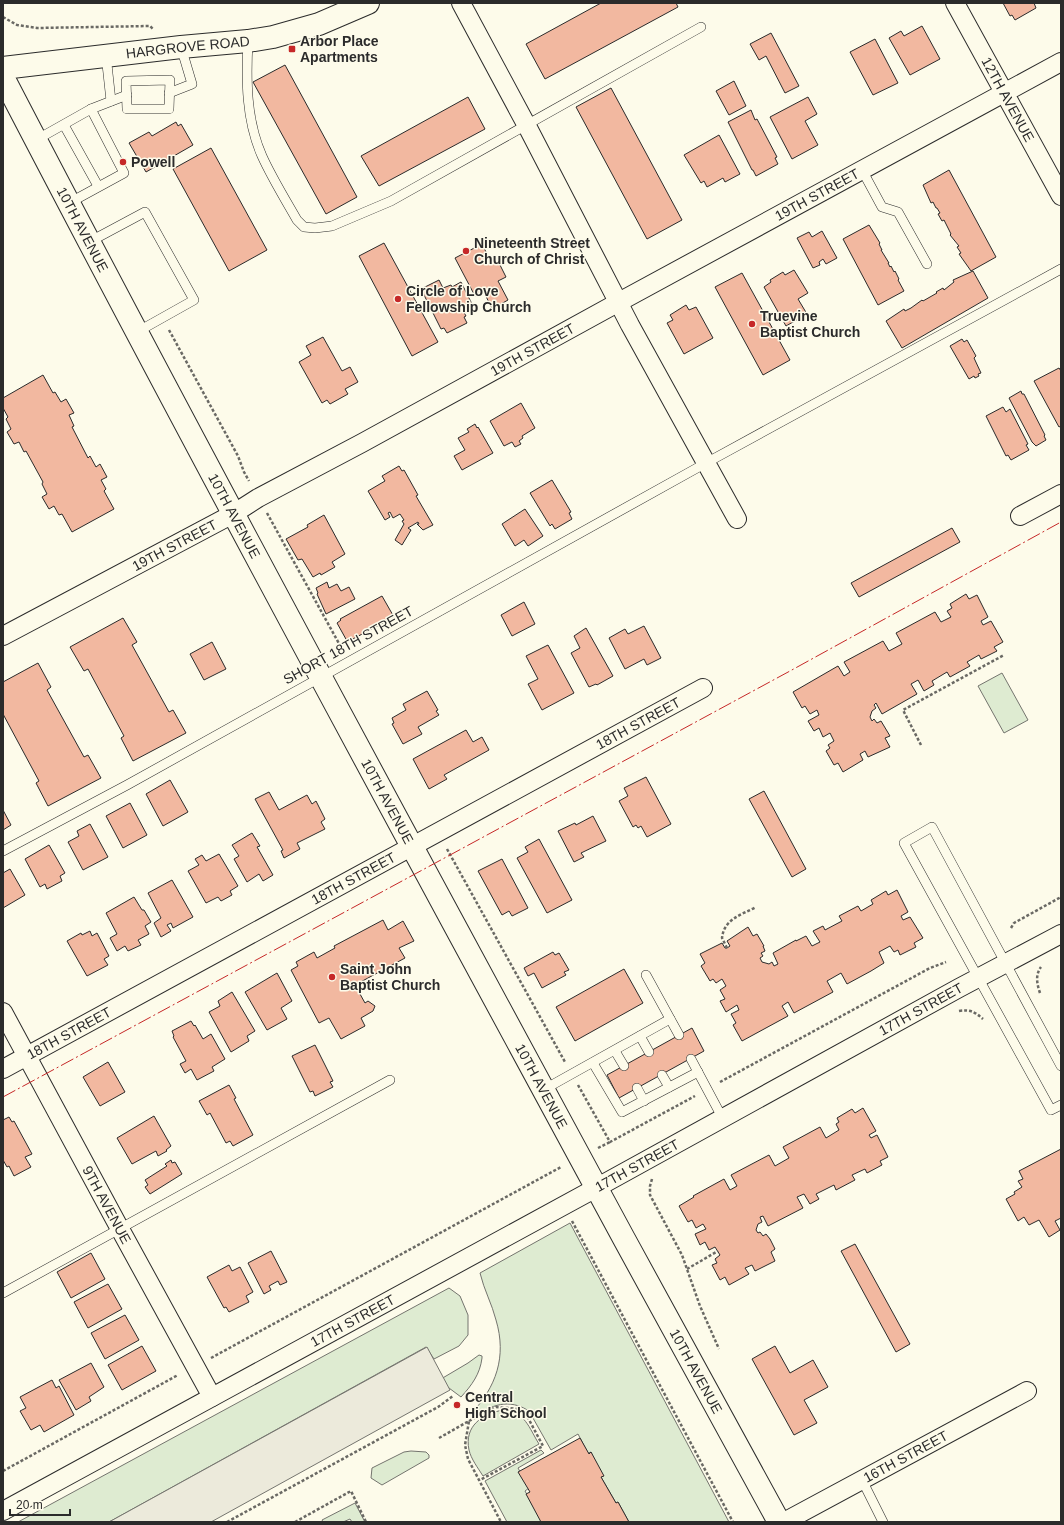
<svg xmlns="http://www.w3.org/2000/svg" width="1064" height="1525" font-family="Arial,sans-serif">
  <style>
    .green { fill: #deebd1; stroke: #74746e }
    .parking { fill: #eceadb; stroke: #74746e }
    .building { fill: #f2b8a0; stroke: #2b2b2b }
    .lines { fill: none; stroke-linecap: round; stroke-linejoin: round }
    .service-casing { stroke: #2b2b2b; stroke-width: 10 }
    .minor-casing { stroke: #2b2b2b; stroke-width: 20 }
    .secondary-casing { stroke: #2b2b2b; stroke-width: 24 }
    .path { stroke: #6a6964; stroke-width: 2.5; stroke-dasharray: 3 2; stroke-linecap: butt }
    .service { stroke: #fdfbea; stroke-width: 9 }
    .minor { stroke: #fdfbea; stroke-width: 18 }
    .secondary { stroke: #fdfbea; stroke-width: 22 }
    .power { stroke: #c62828; stroke-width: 1; stroke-dasharray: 14 3 2 3; stroke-linecap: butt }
    .poi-dot { fill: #c62828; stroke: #fdfbea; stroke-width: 1.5 }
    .labels { text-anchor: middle; stroke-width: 3; stroke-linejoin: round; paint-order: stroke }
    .poi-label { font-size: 14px; font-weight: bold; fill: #2b2b2b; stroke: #fdfbea; text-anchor: start }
    .street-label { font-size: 14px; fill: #2b2b2b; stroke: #fdfbea }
  </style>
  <rect width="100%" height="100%" fill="#fdfbea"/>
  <g class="green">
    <polygon points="1002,673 1028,720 1004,733 978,686"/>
    <path d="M570,1223L729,1522H629L618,1502L616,1503L601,1477L591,1452L588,1453L578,1434L551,1450L529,1411C509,1398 491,1405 474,1417L471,1414C496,1387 507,1357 496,1320C492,1304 484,1290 480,1273Z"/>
    <polygon points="449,1288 460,1296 468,1315 468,1335 459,1346 434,1359 426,1347 109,1522 18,1522"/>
    <path d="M479,1355L482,1356V1358C480,1374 472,1385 461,1397L441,1382V1379L468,1363Z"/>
    <path d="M503,1410C525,1411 529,1428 539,1444L483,1476C478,1468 471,1459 469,1450C464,1426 482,1414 503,1410Z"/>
    <polygon points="541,1450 544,1453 518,1468 529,1488 525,1491 542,1522 507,1522 485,1481"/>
    <polygon points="411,1451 426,1452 429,1455 429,1458 382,1485 371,1478 372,1468 404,1452"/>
    <polygon points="355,1503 365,1522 352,1522 350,1519 343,1522 323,1522 322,1520"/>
  </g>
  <polygon class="parking" points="427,1347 450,1390 211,1522 109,1522"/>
  <g class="building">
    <polygon points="601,3 676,3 678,7 545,79 526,44"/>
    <polygon points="1003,3 1034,3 1036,8 1015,20 1012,15 1010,16"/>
    <polygon points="922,26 940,59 910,75 889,38 901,31 904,36"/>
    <polygon points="771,33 799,86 785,93 766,56 759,60 750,44"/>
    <polygon points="875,39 898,83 873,95 850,52"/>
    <polygon points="285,65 357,197 326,214 253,82"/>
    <polygon points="734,81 746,106 729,115 716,91"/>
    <polygon points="611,88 682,220 647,239 576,107"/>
    <polygon points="468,97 485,129 379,186 361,156"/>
    <polygon points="808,97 817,114 805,121 818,145 792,159 770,117"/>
    <polygon points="751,110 755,120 757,119 777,157 775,158 778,164 756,176 753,170 752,170 728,122"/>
    <polygon points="176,122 178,126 181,124 193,145 146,172 129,143 149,132 152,136"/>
    <polygon points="719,135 740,174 725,182 723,178 707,187 704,181 701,183 684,155"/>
    <polygon points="211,148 267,250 229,271 173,169"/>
    <polygon points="949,170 996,257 971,271 959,254 961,253 957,247 959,246 950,235 951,234 944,220 942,221 938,214 940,213 937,208 936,208 933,202 931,203 923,185"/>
    <polygon points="869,225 880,243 879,244 882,250 881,250 889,263 888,263 890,267 891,266 894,272 895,271 899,279 898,280 904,291 878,305 843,239"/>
    <polygon points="822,231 837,258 826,264 823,259 819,262 820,265 813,268 797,238 809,232 812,237"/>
    <polygon points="384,243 438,342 412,356 359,256"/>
    <polygon points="482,244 492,264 498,261 506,277 498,281 508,300 492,309 484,292 475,296 455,258"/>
    <polygon points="794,270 808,293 798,299 807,314 786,326 764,287 771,282 770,280 783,272 785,275"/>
    <polygon points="973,271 988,298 902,348 886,321 904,309 905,311 911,308 922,300 923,301 937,293 936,292 943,288 944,290 954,282 953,280"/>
    <polygon points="742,273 790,360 763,375 715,287"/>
    <polygon points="439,280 443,288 451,285 452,287 461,282 472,304 462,309 466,316 464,317 467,323 447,333 444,328 441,329 421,289"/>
    <polygon points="686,305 689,310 696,307 713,338 684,354 667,323 673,320 670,315"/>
    <polygon points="323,337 342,371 350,367 358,382 345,389 348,394 330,404 327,400 322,403 299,362 311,355 306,346"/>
    <polygon points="962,339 964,342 967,340 976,356 974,358 981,373 978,374 979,376 975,378 974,376 969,379 950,346"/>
    <polygon points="1059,368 1061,371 1061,426 1059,427 1034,381"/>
    <polygon points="43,375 53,393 55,392 61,402 66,399 74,413 69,415 74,426 72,427 88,458 90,456 96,467 100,464 107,477 101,480 106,489 104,491 114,509 72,532 62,514 59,515 54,506 49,509 42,497 47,494 42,484 43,482 26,451 24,452 19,442 14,444 7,432 11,429 6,419 8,417 3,408 3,398"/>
    <polygon points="1021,391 1022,394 1024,394 1045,435 1044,436 1046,440 1036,446 1032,442 1009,398"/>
    <polygon points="521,403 535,428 522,436 523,438 519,441 521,444 515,447 512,442 504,446 490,421"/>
    <polygon points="1003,407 1006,412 1010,409 1028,444 1026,445 1029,450 1011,460 1008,455 1006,456 986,416"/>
    <polygon points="475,424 477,428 478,427 493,453 462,470 454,456 465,450 458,438 469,432 467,429"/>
    <polygon points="399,466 402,471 404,470 418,495 416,496 433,525 423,530 417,524 419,524 418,522 408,528 411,530 402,545 395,540 404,524 402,521 404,520 400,514 393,518 390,512 388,513 390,517 385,520 368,491 385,481 382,476"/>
    <polygon points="552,480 571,512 569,513 572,519 555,529 552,524 550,526 530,493"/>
    <polygon points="525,509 543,536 528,546 524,540 515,546 502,524"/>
    <polygon points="324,515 345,554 332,562 335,567 321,575 320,573 313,577 302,559 298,560 286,539 308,527 307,525"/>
    <polygon points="952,528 960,542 859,597 851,583"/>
    <polygon points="327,582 329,588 337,584 341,591 349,587 355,599 326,614 317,594 318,593 316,588"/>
    <polygon points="966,594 969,599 977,595 988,617 981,621 983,625 991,621 1003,642 994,647 997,651 981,659 979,655 967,662 970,666 950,677 947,672 932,681 934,685 924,691 918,680 911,684 917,694 882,714 876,703 874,705 876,708 872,711 870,717 872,721 874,719 877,723 881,721 890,736 885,738 890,747 868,757 865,751 860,754 863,760 843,772 838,763 834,765 826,751 830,748 828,745 834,741 830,733 823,737 819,728 814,731 808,721 819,715 817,710 810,714 805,706 802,708 793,692 838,666 844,676 850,672 844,662 883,641 889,651 902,644 896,633 935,612 941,622 951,617 947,611 952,608 950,604"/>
    <polygon points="382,596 394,617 351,640 351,639 347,641 337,623 341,620 340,619"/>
    <polygon points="524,602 535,624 512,636 501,615"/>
    <polygon points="123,618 137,642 132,645 169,712 173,710 186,733 133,761 121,738 124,736 88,669 84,671 70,647"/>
    <polygon points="644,626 661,658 647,665 644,659 625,669 609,638 625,629 628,634"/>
    <polygon points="586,628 613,676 597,685 596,684 589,687 571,653 580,648 574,636"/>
    <polygon points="212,642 226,669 204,680 190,654"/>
    <polygon points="548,645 574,693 542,710 528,684 538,679 526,656"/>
    <polygon points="38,663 51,687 47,690 84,757 88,755 101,778 48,806 36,783 39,781 3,714 3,682"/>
    <polygon points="427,691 438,710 436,711 439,715 418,727 422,734 403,744 392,724 394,723 392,718 406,710 403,704"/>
    <polygon points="466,730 473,742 482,737 489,750 444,775 447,779 429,789 413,759"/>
    <polygon points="646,777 671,824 647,837 641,826 638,828 636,825 633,827 619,801 628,796 624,788"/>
    <polygon points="170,780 188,812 163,826 146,794"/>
    <polygon points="764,791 806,869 792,877 749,799"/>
    <polygon points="269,792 279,810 307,795 312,804 316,801 325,819 321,822 325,829 297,843 300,849 284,858 281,851 283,850 255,799"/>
    <polygon points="130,803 147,835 123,848 106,816"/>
    <polygon points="3,810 11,825 3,830"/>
    <polygon points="593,816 606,841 581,853 584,857 574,862 558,831 575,823 576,825"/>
    <polygon points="90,824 108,857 83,870 68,842 79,836 77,831"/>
    <polygon points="252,833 260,846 257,847 273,875 263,881 259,874 247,882 234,859 239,856 232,845"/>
    <polygon points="539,839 572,900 547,913 517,858 528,852 525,847"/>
    <polygon points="49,845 65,873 60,876 62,881 47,889 45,884 40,887 25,859"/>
    <polygon points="219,854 238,886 230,891 232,895 221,901 218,897 206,903 188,871 199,865 195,859 202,855 206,861"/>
    <polygon points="502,859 528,908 512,916 509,911 502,915 478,871"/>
    <polygon points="10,869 25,895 3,908 3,873"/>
    <polygon points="172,880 193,917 173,928 171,923 167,925 171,931 161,937 154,923 161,918 148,893"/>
    <polygon points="897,890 908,912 901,916 903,920 910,917 923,938 914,943 916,947 900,955 898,950 894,952 890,946 879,952 884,963 871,971 847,984 841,973 827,981 833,992 794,1013 788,1002 782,1006 788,1016 742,1041 733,1025 736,1023 731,1014 739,1010 737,1005 726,1012 720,1001 725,999 720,990 726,986 722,979 716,983 713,979 710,981 701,966 705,963 700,954 722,943 725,948 727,948 730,946 727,941 748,927 753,936 757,934 764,946 763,946 765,951 761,953 763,956 760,958 762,962 769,964 772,962 774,966 778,964 773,953 796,940 796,941 806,936 812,946 820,942 813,931 823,926 825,930 842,921 839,916 858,906 861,911 873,904 871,900 886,891 888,895"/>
    <polygon points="134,897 142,910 144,910 151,922 145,926 149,934 138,940 141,945 128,951 125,946 117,951 110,938 117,934 106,913"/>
    <polygon points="383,920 388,930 403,921 414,941 399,948 405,958 355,985 365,1003 368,1001 375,1006 373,1011 361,1018 365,1026 341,1039 329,1018 319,1023 291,970 298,966 296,962 314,952 317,958 335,948 334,946"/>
    <polygon points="90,931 92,936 97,933 109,956 104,959 108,965 87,976 67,941 81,933 82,935"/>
    <polygon points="553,952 555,955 559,953 569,970 564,972 566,975 542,988 534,973 528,976 524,968"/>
    <polygon points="624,969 643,1003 575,1041 556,1007"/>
    <polygon points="277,973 292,1001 281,1008 287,1019 267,1030 245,992"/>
    <polygon points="232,992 255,1031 247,1036 249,1041 231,1052 209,1012 220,1006 218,1001"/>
    <polygon points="191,1021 194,1026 195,1025 203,1039 211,1034 225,1059 212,1067 214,1071 197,1080 191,1069 185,1073 180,1064 186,1061 173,1037 174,1036 172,1031"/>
    <polygon points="692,1028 704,1051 619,1098 607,1075"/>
    <polygon points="315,1045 333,1081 330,1082 333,1087 315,1096 313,1091 310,1092 292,1056"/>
    <polygon points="108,1062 125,1092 100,1106 83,1077"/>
    <polygon points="229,1085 236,1098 234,1099 253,1135 233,1146 230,1141 226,1143 210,1113 207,1115 199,1101"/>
    <polygon points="863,1108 876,1131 869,1135 871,1138 877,1135 888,1157 880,1161 882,1165 867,1173 865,1169 852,1175 855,1180 836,1190 834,1185 816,1194 819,1199 810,1204 804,1194 797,1197 803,1208 768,1226 763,1216 760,1217 762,1222 758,1224 756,1230 758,1233 760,1232 763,1236 766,1234 770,1239 775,1249 771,1252 775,1261 755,1271 752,1265 745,1268 749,1274 729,1285 725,1277 720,1280 712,1265 717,1263 715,1259 720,1255 715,1247 709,1250 705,1242 700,1245 695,1234 706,1229 703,1224 696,1228 692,1220 688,1222 679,1206 694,1197 693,1196 724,1179 730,1190 737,1186 731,1175 769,1155 775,1166 789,1158 783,1147 820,1127 826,1138 839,1130 836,1124 839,1122 837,1118 852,1109 855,1113"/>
    <polygon points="154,1116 171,1146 166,1150 167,1151 158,1156 156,1151 132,1164 117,1138"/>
    <polygon points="9,1117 12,1122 14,1121 32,1154 25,1157 31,1167 14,1176 9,1166 7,1167 3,1160 3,1120"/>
    <polygon points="1061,1149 1061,1218 1055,1221 1060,1230 1049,1237 1039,1220 1029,1225 1024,1217 1018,1221 1006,1199 1015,1194 1014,1192 1022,1187 1018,1181 1023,1179 1019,1171"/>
    <polygon points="171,1160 172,1163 175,1162 182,1174 150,1194 145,1187 148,1185 145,1180 167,1166 165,1164"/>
    <polygon points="855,1244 910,1344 896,1352 841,1251"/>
    <polygon points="271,1251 287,1282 280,1285 278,1281 269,1286 271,1290 264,1294 248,1263"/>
    <polygon points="91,1253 105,1279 71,1298 57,1272"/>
    <polygon points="229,1265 232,1271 240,1267 253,1292 246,1296 249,1302 229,1312 226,1307 224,1308 207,1277"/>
    <polygon points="108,1284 122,1309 88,1328 74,1302"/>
    <polygon points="125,1315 139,1340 105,1359 91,1333"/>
    <polygon points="142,1346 156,1371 122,1390 108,1365"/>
    <polygon points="775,1346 790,1373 813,1360 828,1387 804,1400 817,1423 794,1435 752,1359"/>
    <polygon points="91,1363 104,1387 89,1397 91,1401 76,1410 59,1380"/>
    <polygon points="52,1380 56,1388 59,1386 74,1415 44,1432 40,1425 31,1430 20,1411 26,1408 20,1397"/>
    <polygon points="580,1438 589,1454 591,1452 604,1476 601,1477 616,1503 618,1502 629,1522 541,1522 526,1494 530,1492 518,1472"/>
  </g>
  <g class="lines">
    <defs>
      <g id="service">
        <path d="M248,41C246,80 246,120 262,156C272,178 285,199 297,220L304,227L315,228L332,226L391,201L701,27"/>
        <polyline points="106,55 111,101"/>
        <polygon points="170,80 169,109 127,109 126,81"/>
        <polyline points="169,93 192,84 181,47"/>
        <polyline points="91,109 127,95"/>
        <polyline points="64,125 98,186"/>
        <polyline points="36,140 91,109 124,173 69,203"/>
        <polyline points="862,170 882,207 898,212 927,264"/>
        <polyline points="89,242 145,212 194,300 137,332"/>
        <polyline points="3,851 127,785 706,463 1061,269"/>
        <polyline points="646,975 679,1035"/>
        <polyline points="640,1036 649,1052"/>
        <polyline points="615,1051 624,1066"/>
        <polyline points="691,1059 723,1119"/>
        <polyline points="593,1063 622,1112 698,1072"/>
        <polyline points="1061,1066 932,827 904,843 1051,1110 1061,1105"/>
        <polyline points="662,1075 669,1087"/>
        <polyline points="637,1088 644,1101"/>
        <polyline points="543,1090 670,1019"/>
        <polyline points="3,1293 390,1080"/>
        <polyline points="862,1480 883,1522"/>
      </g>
      <g id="minor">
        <polyline points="461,3 527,126 630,325 737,519"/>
        <path id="s1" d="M955,3L1061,196"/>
        <polyline points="1020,516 1061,494"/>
        <path id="s2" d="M3,636L233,514L258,498L362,443L619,302L1061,62"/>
        <path id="s3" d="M3,1012L120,1229L212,1397"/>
        <path id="s4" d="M3,1069L703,688"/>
        <path id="s5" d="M3,1511L596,1188L959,988L1061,934"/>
        <path id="s6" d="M784,1522L1027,1391"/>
      </g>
      <g id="secondary">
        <path id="s7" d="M3,68L181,47L248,41L273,37L319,24L368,3"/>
        <path id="s8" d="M3,77C151,362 303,645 456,928C563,1126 670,1325 779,1522"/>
      </g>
    </defs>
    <use href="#service" class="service-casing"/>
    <use href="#minor" class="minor-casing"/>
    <use href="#secondary" class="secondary-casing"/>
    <g class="path">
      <polyline points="3,17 17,25 37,28 150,26 153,29"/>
      <polyline points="169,330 238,456 244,472 249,481"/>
      <polyline points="267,513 342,649"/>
      <polyline points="921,745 903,710 1004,655"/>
      <polyline points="447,849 565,1062"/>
      <polyline points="1011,928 1014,923 1061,897"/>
      <path d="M727,948L722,938C724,919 741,915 756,907"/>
      <path d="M1040,993C1037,984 1035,975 1041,967"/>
      <path d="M959,1011C970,1009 975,1012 983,1019"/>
      <polyline points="720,1082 930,968 946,962"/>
      <polyline points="578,1085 610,1142 695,1096"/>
      <polyline points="598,1148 610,1142"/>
      <polyline points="652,1179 650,1186 650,1195 682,1255 700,1306 719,1349"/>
      <polyline points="572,1221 733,1522"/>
      <polyline points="687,1269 718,1251"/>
      <polyline points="211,1358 561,1167"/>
      <polyline points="469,1421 496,1407 519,1409 526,1414 543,1446 480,1480"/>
      <polyline points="439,1438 469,1421 465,1445 468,1459 501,1522"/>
      <polyline points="3,1471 178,1375"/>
      <polyline points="227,1522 438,1407 453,1396"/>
      <polyline points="295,1522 351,1491 366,1522"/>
    </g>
    <use href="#service" class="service"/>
    <use href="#minor" class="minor"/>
    <use href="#secondary" class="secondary"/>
    <polyline class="power" points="3,1097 790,671 1061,522"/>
  </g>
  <g class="poi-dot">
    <rect x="288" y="45" width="8" height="8" rx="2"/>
    <circle cx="123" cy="162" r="4"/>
    <circle cx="466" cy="251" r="4"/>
    <circle cx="398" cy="299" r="4"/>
    <circle cx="752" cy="324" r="4"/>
    <circle cx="332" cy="977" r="4"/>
    <circle cx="457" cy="1405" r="4"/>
  </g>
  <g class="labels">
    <g class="poi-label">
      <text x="300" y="46">Arbor Place<tspan x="300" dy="16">Apartments</tspan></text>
      <text x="131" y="167">Powell</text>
      <text x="474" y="248">Nineteenth Street<tspan x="474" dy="16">Church of Christ</tspan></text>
      <text x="406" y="296">Circle of Love<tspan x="406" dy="16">Fellowship Church</tspan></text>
      <text x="760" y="321">Truevine<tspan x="760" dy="16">Baptist Church</tspan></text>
      <text x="340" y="974">Saint John<tspan x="340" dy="16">Baptist Church</tspan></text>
      <text x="465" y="1402">Central<tspan x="465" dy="16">High School</tspan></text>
    </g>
    <g class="street-label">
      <text dy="5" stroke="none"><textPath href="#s7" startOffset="186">HARGROVE ROAD</textPath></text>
      <text dy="5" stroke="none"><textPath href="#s1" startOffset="110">12TH AVENUE</textPath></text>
      <text dy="5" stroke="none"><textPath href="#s2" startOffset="926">19TH STREET</textPath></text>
      <text dy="5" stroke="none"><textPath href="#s8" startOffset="172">10TH AVENUE</textPath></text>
      <text dy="5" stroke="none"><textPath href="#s2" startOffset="602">19TH STREET</textPath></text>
      <text dy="5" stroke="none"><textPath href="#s8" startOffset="496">10TH AVENUE</textPath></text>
      <text dy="5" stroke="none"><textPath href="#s2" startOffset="194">19TH STREET</textPath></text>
      <text transform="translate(348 645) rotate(-29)" y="5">SHORT 18TH STREET</text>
      <text dy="5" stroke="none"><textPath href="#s4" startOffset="723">18TH STREET</textPath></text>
      <text dy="5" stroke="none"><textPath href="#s8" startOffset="820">10TH AVENUE</textPath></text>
      <text dy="5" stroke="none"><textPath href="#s4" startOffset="399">18TH STREET</textPath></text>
      <text dy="5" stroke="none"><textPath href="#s5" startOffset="1046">17TH STREET</textPath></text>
      <text dy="5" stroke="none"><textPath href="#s4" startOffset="75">18TH STREET</textPath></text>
      <text dy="5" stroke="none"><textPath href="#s8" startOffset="1144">10TH AVENUE</textPath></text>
      <text dy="5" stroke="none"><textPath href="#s5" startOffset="722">17TH STREET</textPath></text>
      <text dy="5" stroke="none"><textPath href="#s3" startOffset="219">9TH AVENUE</textPath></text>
      <text dy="5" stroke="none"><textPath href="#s5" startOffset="398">17TH STREET</textPath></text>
      <text dy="5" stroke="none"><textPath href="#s8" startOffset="1468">10TH AVENUE</textPath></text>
      <text dy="5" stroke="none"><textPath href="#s6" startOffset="138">16TH STREET</textPath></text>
    </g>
  </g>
  <rect width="1064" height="1525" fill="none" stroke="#2b2b2b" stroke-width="8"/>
  <path d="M10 1509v6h60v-6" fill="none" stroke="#2b2b2b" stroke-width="2"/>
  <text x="16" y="1509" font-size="12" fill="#2b2b2b" stroke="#fdfbea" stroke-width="3" paint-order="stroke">20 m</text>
</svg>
